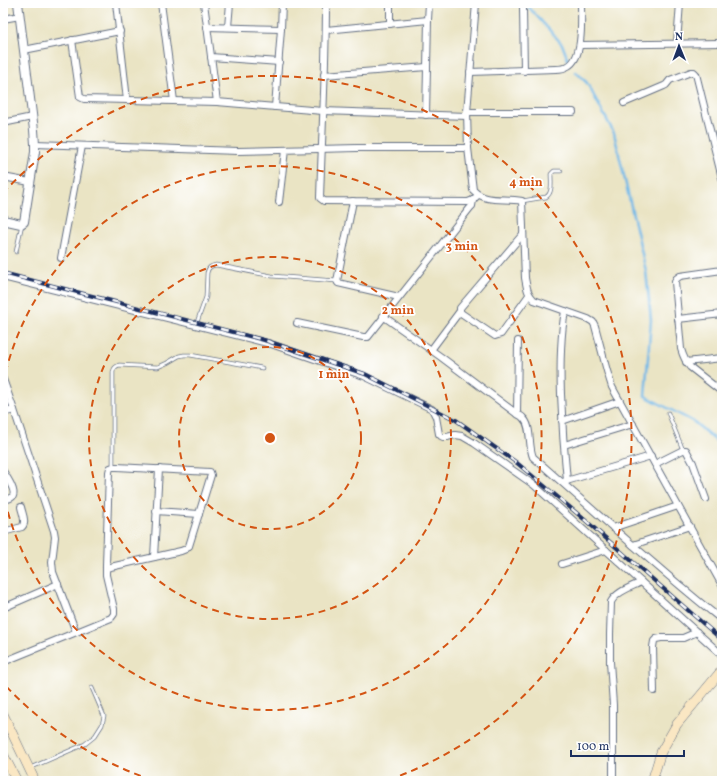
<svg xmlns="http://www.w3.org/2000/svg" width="725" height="784" font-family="Vollkorn,serif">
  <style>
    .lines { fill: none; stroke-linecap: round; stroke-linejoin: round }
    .stream { stroke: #70b8e8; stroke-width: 2.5 }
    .service-casing { stroke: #636e82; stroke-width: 4.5 }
    .minor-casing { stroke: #636e82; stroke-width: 8 }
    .tertiary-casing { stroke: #636e82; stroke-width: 10 }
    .secondary-casing { stroke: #636e82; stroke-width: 10 }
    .service { stroke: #fff; stroke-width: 3 }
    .minor { stroke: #fff; stroke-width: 6 }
    .tertiary { stroke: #fff; stroke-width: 8 }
    .secondary { stroke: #fae7c3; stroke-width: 9 }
    .rail-casing { stroke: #1b2f5e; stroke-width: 4 }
    .rail { stroke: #fff; stroke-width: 2.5; stroke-dasharray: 8; stroke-linecap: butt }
    .ring { fill: none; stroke: #d45514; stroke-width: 2; stroke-dasharray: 7 5 }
    .centre { fill: #d45514; stroke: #fff; stroke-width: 2 }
    .ring-label { font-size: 12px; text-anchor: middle; font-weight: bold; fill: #d45514; stroke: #fff; stroke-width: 3.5; stroke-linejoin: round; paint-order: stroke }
  </style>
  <rect width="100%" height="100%" fill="#fff"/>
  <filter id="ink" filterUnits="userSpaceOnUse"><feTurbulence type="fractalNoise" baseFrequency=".025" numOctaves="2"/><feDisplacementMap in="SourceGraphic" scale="8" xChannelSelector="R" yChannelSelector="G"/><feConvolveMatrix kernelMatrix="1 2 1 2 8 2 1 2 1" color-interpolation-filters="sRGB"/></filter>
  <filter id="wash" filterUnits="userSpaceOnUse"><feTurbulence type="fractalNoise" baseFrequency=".012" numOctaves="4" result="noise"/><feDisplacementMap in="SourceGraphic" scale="16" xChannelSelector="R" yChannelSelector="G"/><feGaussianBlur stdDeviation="0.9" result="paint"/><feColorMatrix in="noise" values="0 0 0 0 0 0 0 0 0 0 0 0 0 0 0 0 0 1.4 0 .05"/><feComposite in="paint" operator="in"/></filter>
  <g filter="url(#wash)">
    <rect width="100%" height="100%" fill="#eae4c4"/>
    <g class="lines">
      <g class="stream">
        <polyline points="525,3 562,44 568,60"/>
        <polyline points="576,72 587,83 614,133 646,271 651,320 645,396 694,422 722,446"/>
      </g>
    </g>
  </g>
  <g filter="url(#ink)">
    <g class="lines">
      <defs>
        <g id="service">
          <path d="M522,201L546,197C553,193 551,182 551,174L554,171H561"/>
          <polyline points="16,252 22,224"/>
          <path d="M196,325L206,297L207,273C208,268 210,266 216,265L272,276L337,281"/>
          <polyline points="668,413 683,450"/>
          <path d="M113,467V372C114,368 115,367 119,365L158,367L167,363L179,356L184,355H190L262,368"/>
          <polyline points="30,768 85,744 95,736 102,725 104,716 92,688"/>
        </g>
        <g id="minor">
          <polyline points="116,3 127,100"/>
          <polyline points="161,3 174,101"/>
          <polyline points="204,3 217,102"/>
          <path d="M326,3C326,68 322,133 320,198L324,201L468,202L473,200L478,195"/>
          <path d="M476,3L467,112L468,148L473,190C487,204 504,197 522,201L525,278C527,288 527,293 534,300L588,319L593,322L595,326L607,371L612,387L722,585"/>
          <polyline points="523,8 524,71"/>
          <polyline points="3,19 20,16"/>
          <polyline points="390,24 390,3"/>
          <polyline points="207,27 281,29"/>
          <polyline points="228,27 230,3"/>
          <polyline points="326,30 428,20"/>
          <polyline points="72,40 80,97 84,99 217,102 323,111 467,116"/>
          <polyline points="677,43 680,3"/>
          <polyline points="580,45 722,43"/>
          <polyline points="24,50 120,31"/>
          <polyline points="211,57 279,62"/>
          <path d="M470,72L556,69C560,69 565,68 568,66C584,58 581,18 581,3"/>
          <polyline points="324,75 427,67"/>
          <polyline points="624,103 664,86 666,85 670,80 691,72 694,72 696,74 722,178"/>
          <polyline points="275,107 281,29 282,3"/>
          <polyline points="467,112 573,112"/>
          <polyline points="426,115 428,20 429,3"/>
          <polyline points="3,123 32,117"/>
          <polyline points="35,144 238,151 357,148 468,148"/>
          <polyline points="3,177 30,182"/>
          <polyline points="353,201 337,281 338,283 399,297"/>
          <polyline points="279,202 285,150"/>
          <polyline points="523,234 460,308 460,311 461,313 495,336 501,334 529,295"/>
          <polyline points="61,258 82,146"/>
          <path d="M722,270L680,276L676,279L675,282L681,349C683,356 685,361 690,367L722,392"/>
          <polyline points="3,277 271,344 364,376 432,409 436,417 439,434 441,436 443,437 447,437 455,435 462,436 474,443 534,485 722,655"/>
          <path d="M565,311C560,339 560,366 561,394C562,423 564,452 567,481"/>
          <path d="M383,316L441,357L517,414C519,415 522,416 523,418C532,425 528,446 533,457C595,511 656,568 722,620"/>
          <polyline points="678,319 722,314"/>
          <polyline points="297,323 363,337 368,337 470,208 472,206 473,200"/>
          <polyline points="431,350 460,311"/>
          <polyline points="686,362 722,358"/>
          <polyline points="3,379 14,410 3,413"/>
          <polyline points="14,410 54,531 55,537 52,562 53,572 76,632"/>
          <polyline points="517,414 518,341"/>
          <polyline points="562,421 620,401"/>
          <polyline points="564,445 633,424"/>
          <polyline points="655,464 683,450 686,450 693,463 706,499"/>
          <path d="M3,471C6,476 16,490 13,496C11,499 6,499 3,500"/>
          <polyline points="563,482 651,456"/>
          <polyline points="156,511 199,514"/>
          <polyline points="613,528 678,506"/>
          <path d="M3,532L22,527C27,522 22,513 21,507"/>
          <polyline points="633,545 690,526"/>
          <polyline points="154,557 159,469"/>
          <polyline points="562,564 606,550"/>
          <polyline points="3,608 58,584"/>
          <polyline points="3,662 111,618 114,614 114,609 106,575 106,565 109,472 110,468 113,467 117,467 210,472 211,475 189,546 186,549 181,551 106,568"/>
          <polyline points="654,691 653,647 654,641 656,639 661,638 683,638 697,632"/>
          <path d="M612,781L613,776V705L610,662V634L611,602C617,591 632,587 641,582"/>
        </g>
        <polyline id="tertiary" points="3,220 21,224 24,222 35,152 35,144 34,130 18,3"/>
        <g id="secondary">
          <polyline points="3,714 35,781"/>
          <polyline points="3,754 17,781"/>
          <polyline points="652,781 661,752 677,724 722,670"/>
        </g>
      </defs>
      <use href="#service" class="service-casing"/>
      <use href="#minor" class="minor-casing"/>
      <use href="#tertiary" class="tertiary-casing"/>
      <use href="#secondary" class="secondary-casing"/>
      <use href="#service" class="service"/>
      <use href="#minor" class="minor"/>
      <use href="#tertiary" class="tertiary"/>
      <use href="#secondary" class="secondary"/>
      <defs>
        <polyline id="rail" points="3,273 264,340 365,374 456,420 517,463 585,520 722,640"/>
      </defs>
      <use href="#rail" class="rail-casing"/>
      <use href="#rail" class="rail"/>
    </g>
  </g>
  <g class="ring">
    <circle cx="270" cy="438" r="91"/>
    <circle cx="270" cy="438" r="181"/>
    <path d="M3 384A272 272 0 1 1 3 492"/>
    <path d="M152 780A362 362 0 0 1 3 683M3 193A362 362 0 1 1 388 780"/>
  </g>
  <circle cx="270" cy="438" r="6" class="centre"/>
  <g class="ring-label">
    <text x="526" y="186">4 min</text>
    <text x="462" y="250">3 min</text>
    <text x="398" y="314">2 min</text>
    <text x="334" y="378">1 min</text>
  </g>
  <rect width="725" height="784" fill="none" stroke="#fff" stroke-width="16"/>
  <g transform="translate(679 46) rotate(359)" stroke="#ffffff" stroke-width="3" paint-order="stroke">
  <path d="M0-3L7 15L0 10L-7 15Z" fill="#1b2f5e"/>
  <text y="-6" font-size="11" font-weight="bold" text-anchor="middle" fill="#1b2f5e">N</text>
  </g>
  <path d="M571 750v6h113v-6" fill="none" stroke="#1b2f5e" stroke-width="2"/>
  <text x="577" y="750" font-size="12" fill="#1b2f5e" stroke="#ffffff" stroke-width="3" paint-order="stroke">100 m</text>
</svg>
